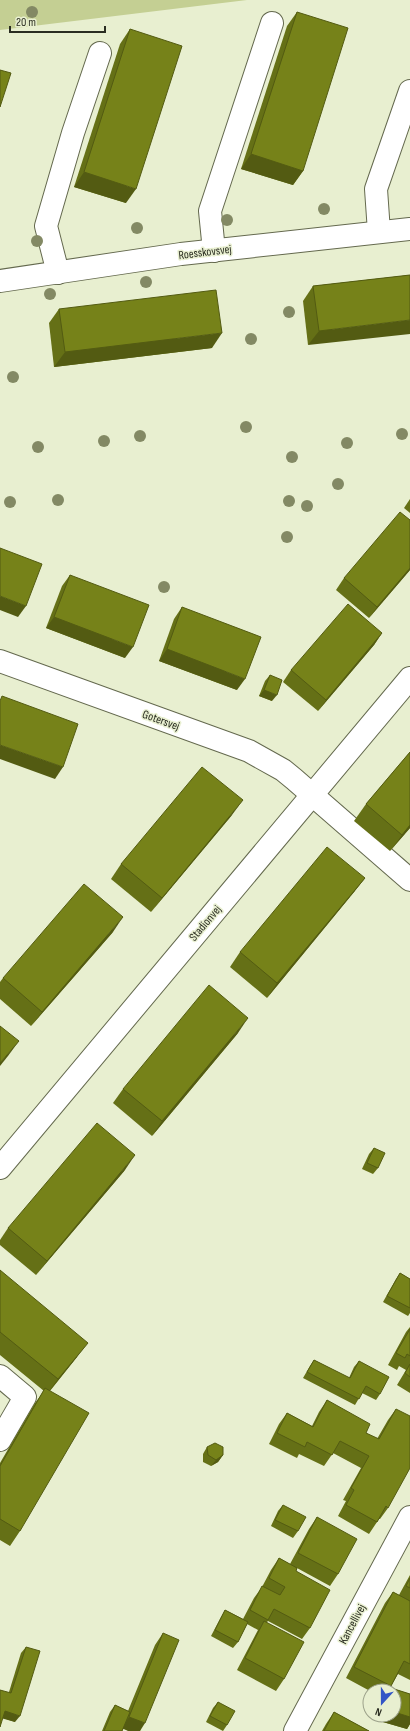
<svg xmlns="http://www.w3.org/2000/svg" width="410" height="1731" font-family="'Sofia Sans Condensed',sans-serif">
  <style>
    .green { fill: #c4cf93 }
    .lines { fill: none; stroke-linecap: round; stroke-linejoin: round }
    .minor-casing { stroke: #64694e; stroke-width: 24 }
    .minor { stroke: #fff; stroke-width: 22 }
    .tree { fill: #838964 }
    .wall { fill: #657016 }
    .shaded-wall { fill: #535b12 }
    .building { fill: #768219; stroke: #535b12 }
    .labels { text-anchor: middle; stroke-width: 3; stroke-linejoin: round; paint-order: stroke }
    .street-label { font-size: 12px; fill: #2a2d21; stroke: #e8efd0 }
  </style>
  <rect width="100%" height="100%" fill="#e8efd0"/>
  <polygon class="green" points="0,0 247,0 0,30"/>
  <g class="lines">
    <defs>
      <g id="minor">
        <polyline points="379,232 376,189 410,91"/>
        <polyline points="214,251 210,211 272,23"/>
        <polyline points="58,273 46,226 73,133 100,53"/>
        <polyline points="0,281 181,254 410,229"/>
        <polyline points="0,661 249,751 283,770 294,779 410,880"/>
        <polyline points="0,1168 410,678"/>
        <polyline points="0,1376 25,1397 0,1440"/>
        <polyline points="295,1731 410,1517"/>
      </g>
    </defs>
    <use href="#minor" class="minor-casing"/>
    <use href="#minor" class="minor"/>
  </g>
  <g class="tree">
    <circle cx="32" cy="12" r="6"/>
    <circle cx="324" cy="209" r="6"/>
    <circle cx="227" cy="220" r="6"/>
    <circle cx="137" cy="228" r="6"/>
    <circle cx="37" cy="241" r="6"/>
    <circle cx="146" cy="282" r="6"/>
    <circle cx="50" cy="294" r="6"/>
    <circle cx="289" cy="312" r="6"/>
    <circle cx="251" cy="339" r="6"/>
    <circle cx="13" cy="377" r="6"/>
    <circle cx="246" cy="427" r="6"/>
    <circle cx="402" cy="434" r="6"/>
    <circle cx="140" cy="436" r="6"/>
    <circle cx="104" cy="441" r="6"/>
    <circle cx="347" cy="443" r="6"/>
    <circle cx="38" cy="447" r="6"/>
    <circle cx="292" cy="457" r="6"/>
    <circle cx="338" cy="484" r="6"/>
    <circle cx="58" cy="500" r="6"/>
    <circle cx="289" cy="501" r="6"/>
    <circle cx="10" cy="502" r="6"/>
    <circle cx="307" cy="506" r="6"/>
    <circle cx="287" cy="537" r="6"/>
    <circle cx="164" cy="587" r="6"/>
  </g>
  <g class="wall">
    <polygon points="297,12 303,171 293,185 241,169 287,26"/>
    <polygon points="130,29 126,203 74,187 120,44"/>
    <polygon points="410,275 308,345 303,301 313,286"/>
    <polygon points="59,309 212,348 54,367 49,323"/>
    <polygon points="410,499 410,513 404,508"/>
    <polygon points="410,570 369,618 336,590 344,578"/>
    <polygon points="70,575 125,658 46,628 62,586"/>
    <polygon points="182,607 237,690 159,661 174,619"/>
    <polygon points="382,633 374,645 318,711 283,682 291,670"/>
    <polygon points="270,675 272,701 259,696 265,681"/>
    <polygon points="410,752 410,828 390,851 354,821 366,804"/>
    <polygon points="232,815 151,912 111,879 121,864"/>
    <polygon points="365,878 354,892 267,998 230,967 240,952"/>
    <polygon points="113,932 31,1026 0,999 0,982 3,978"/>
    <polygon points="238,1033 152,1136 113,1103 123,1089"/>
    <polygon points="374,1148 378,1168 373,1174 362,1169 369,1154"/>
    <polygon points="125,1170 36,1275 0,1245 0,1240 8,1228"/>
    <polygon points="0,1270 77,1357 50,1391 20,1531 10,1546 0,1540 0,1463 35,1403 44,1391 0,1355"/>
    <polygon points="400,1273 410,1279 410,1313 408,1316 383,1302 396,1279"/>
    <polygon points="410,1327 410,1393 397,1385 406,1370 399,1366 397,1370 388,1365 406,1332"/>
    <polygon points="314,1360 349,1378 354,1367 359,1361 380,1394 376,1400 362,1393 355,1405 303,1378 310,1366"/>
    <polygon points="327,1400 366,1433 377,1439 388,1420 396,1409 388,1508 380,1519 379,1519 369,1534 338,1516 346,1501 343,1500 361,1468 333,1453 324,1466 299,1454 297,1458 269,1444 279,1424 287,1413 312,1426 319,1412"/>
    <polygon points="207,1447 223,1455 218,1462 211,1466 203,1462 203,1454"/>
    <polygon points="283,1505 298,1531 293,1538 271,1526 278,1511"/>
    <polygon points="317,1517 338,1574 330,1586 297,1568 296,1571 310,1628 302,1639 268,1621 267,1622 284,1679 276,1691 237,1670 258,1630 247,1624 238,1642 233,1648 211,1636 221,1617 225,1610 243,1619 254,1598 262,1587 271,1570 279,1558 290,1564 309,1529"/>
    <polygon points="410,1575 410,1680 398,1674 391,1686 388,1691 370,1691 346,1678 385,1603 393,1592 399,1595"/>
    <polygon points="163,1633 140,1731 123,1729 122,1731 102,1731 110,1712 115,1705 128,1711 155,1645"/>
    <polygon points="26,1647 15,1722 3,1718 9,1692 21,1653"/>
    <polygon points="391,1688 410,1694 410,1724 407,1729 376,1720 378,1715 394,1715 394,1691 388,1691"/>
    <polygon points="218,1702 227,1725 223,1731 206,1722 213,1708"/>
    <polygon points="334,1712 369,1731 322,1731 326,1724"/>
  </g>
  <g class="shaded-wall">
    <polygon points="251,154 303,171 293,185 241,169"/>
    <polygon points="84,172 136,189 126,203 74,187"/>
    <polygon points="410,320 410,334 308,345 319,331"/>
    <polygon points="222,333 212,348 54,367 65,352"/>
    <polygon points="410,568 410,570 369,618 377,607"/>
    <polygon points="0,596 26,606 18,617 0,610"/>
    <polygon points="54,617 133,647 125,658 46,628"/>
    <polygon points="382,633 374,645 318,711 326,700"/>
    <polygon points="167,649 245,679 237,690 159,661"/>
    <polygon points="264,690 277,695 272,701 259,696"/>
    <polygon points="0,745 63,767 55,779 0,759"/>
    <polygon points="243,800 232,815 151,912 162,898"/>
    <polygon points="410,825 410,828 390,851 402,835"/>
    <polygon points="365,878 354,892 267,998 277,983"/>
    <polygon points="123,917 113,932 31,1026 42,1012"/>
    <polygon points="248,1018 238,1033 152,1136 162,1121"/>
    <polygon points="19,1041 8,1056 0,1066 0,1063"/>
    <polygon points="135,1155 125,1170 36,1275 47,1261"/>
    <polygon points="88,1343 77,1357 47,1394 58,1379"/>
    <polygon points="223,1455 218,1462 211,1466 216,1460"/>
    <polygon points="5,1711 20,1716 15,1722 1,1718"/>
    <polygon points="394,1712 410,1717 410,1724 407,1729 376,1720 380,1715 394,1715"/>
    <polygon points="129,1717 145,1723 140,1731 128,1731 122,1728"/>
  </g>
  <g class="building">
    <polygon points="297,12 348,28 303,171 251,154"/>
    <polygon points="130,29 182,46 136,189 84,172"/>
    <polygon points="0,70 11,73 0,107"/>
    <polygon points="410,275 410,320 319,331 313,286"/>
    <polygon points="216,290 222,333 65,352 59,309"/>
    <polygon points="400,512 410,520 410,568 377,607 344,578"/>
    <polygon points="0,548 42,564 26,606 0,596"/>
    <polygon points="70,575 149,605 133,647 54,617"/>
    <polygon points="348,604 382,633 326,700 291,670"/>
    <polygon points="182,607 261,637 245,679 167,649"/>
    <polygon points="270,675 282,680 277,695 264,690"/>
    <polygon points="2,696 78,724 63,767 0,745 0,701"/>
    <polygon points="410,752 410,825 402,835 366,804"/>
    <polygon points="202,767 243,800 162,898 121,864"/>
    <polygon points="327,847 365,878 277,983 240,952"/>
    <polygon points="84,884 123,917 42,1012 3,978"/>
    <polygon points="209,985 248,1018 162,1121 123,1089"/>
    <polygon points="0,1026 19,1041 0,1063"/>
    <polygon points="97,1123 135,1155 47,1261 8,1228"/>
    <polygon points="374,1148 385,1153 378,1168 367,1163"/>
    <polygon points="0,1270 88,1343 58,1379 0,1332"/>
    <polygon points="400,1273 410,1279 410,1308 387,1296"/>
    <polygon points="410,1329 410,1356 407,1354 405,1358 396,1353"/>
    <polygon points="314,1360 350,1378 359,1361 389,1377 380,1394 366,1386 359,1399 307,1372"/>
    <polygon points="410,1364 410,1377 405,1373"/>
    <polygon points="45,1388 89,1413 20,1531 0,1519 0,1466"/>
    <polygon points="327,1400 370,1424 366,1433 379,1439 396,1409 410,1416 410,1468 388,1508 386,1506 377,1522 346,1505 354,1490 351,1488 369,1456 340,1441 332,1455 307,1442 305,1447 277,1433 287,1413 313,1427"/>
    <polygon points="215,1443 223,1447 223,1455 216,1460 208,1455 207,1447"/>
    <polygon points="283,1505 306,1517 298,1531 275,1520"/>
    <polygon points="317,1517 357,1539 338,1574 298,1553"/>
    <polygon points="279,1558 297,1568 296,1571 330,1590 310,1628 274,1609 268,1620 250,1610 262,1586 280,1595 285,1587 269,1578"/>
    <polygon points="410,1578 410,1588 406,1586"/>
    <polygon points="393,1592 410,1601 410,1664 404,1661 391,1686 354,1667"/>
    <polygon points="225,1610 248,1622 238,1642 215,1630"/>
    <polygon points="264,1621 304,1642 284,1679 245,1658"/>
    <polygon points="163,1633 179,1640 145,1723 129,1717"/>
    <polygon points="26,1647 40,1651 20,1716 5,1711 0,1727 0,1690 11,1693"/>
    <polygon points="391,1688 410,1694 410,1717 394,1712 394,1691 390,1691"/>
    <polygon points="218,1702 235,1711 227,1725 210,1716"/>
    <polygon points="115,1705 130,1712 122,1731 104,1731"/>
    <polygon points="334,1712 369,1731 324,1731"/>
  </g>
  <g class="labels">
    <g class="street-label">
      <text transform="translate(205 252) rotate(-7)" y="4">Roesskovsvej</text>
      <text transform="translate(161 720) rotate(20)" y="4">Gotersvej</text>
      <text transform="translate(205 923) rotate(-50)" y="4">Stadionvej</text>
      <text transform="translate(352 1624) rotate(-62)" y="4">Kancellivej</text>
    </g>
  </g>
  <g transform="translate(382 1703) rotate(201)"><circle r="19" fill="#e8efd0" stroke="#9ca18a"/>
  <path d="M0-3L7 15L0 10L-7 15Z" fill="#3255c6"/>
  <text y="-6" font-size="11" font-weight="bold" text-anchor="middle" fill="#2a2d21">N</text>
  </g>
  <path d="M10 26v6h95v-6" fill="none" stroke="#2a2d21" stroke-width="2"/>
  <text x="16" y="26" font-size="12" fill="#2a2d21" stroke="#e8efd0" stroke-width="3" paint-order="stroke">20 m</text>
</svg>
